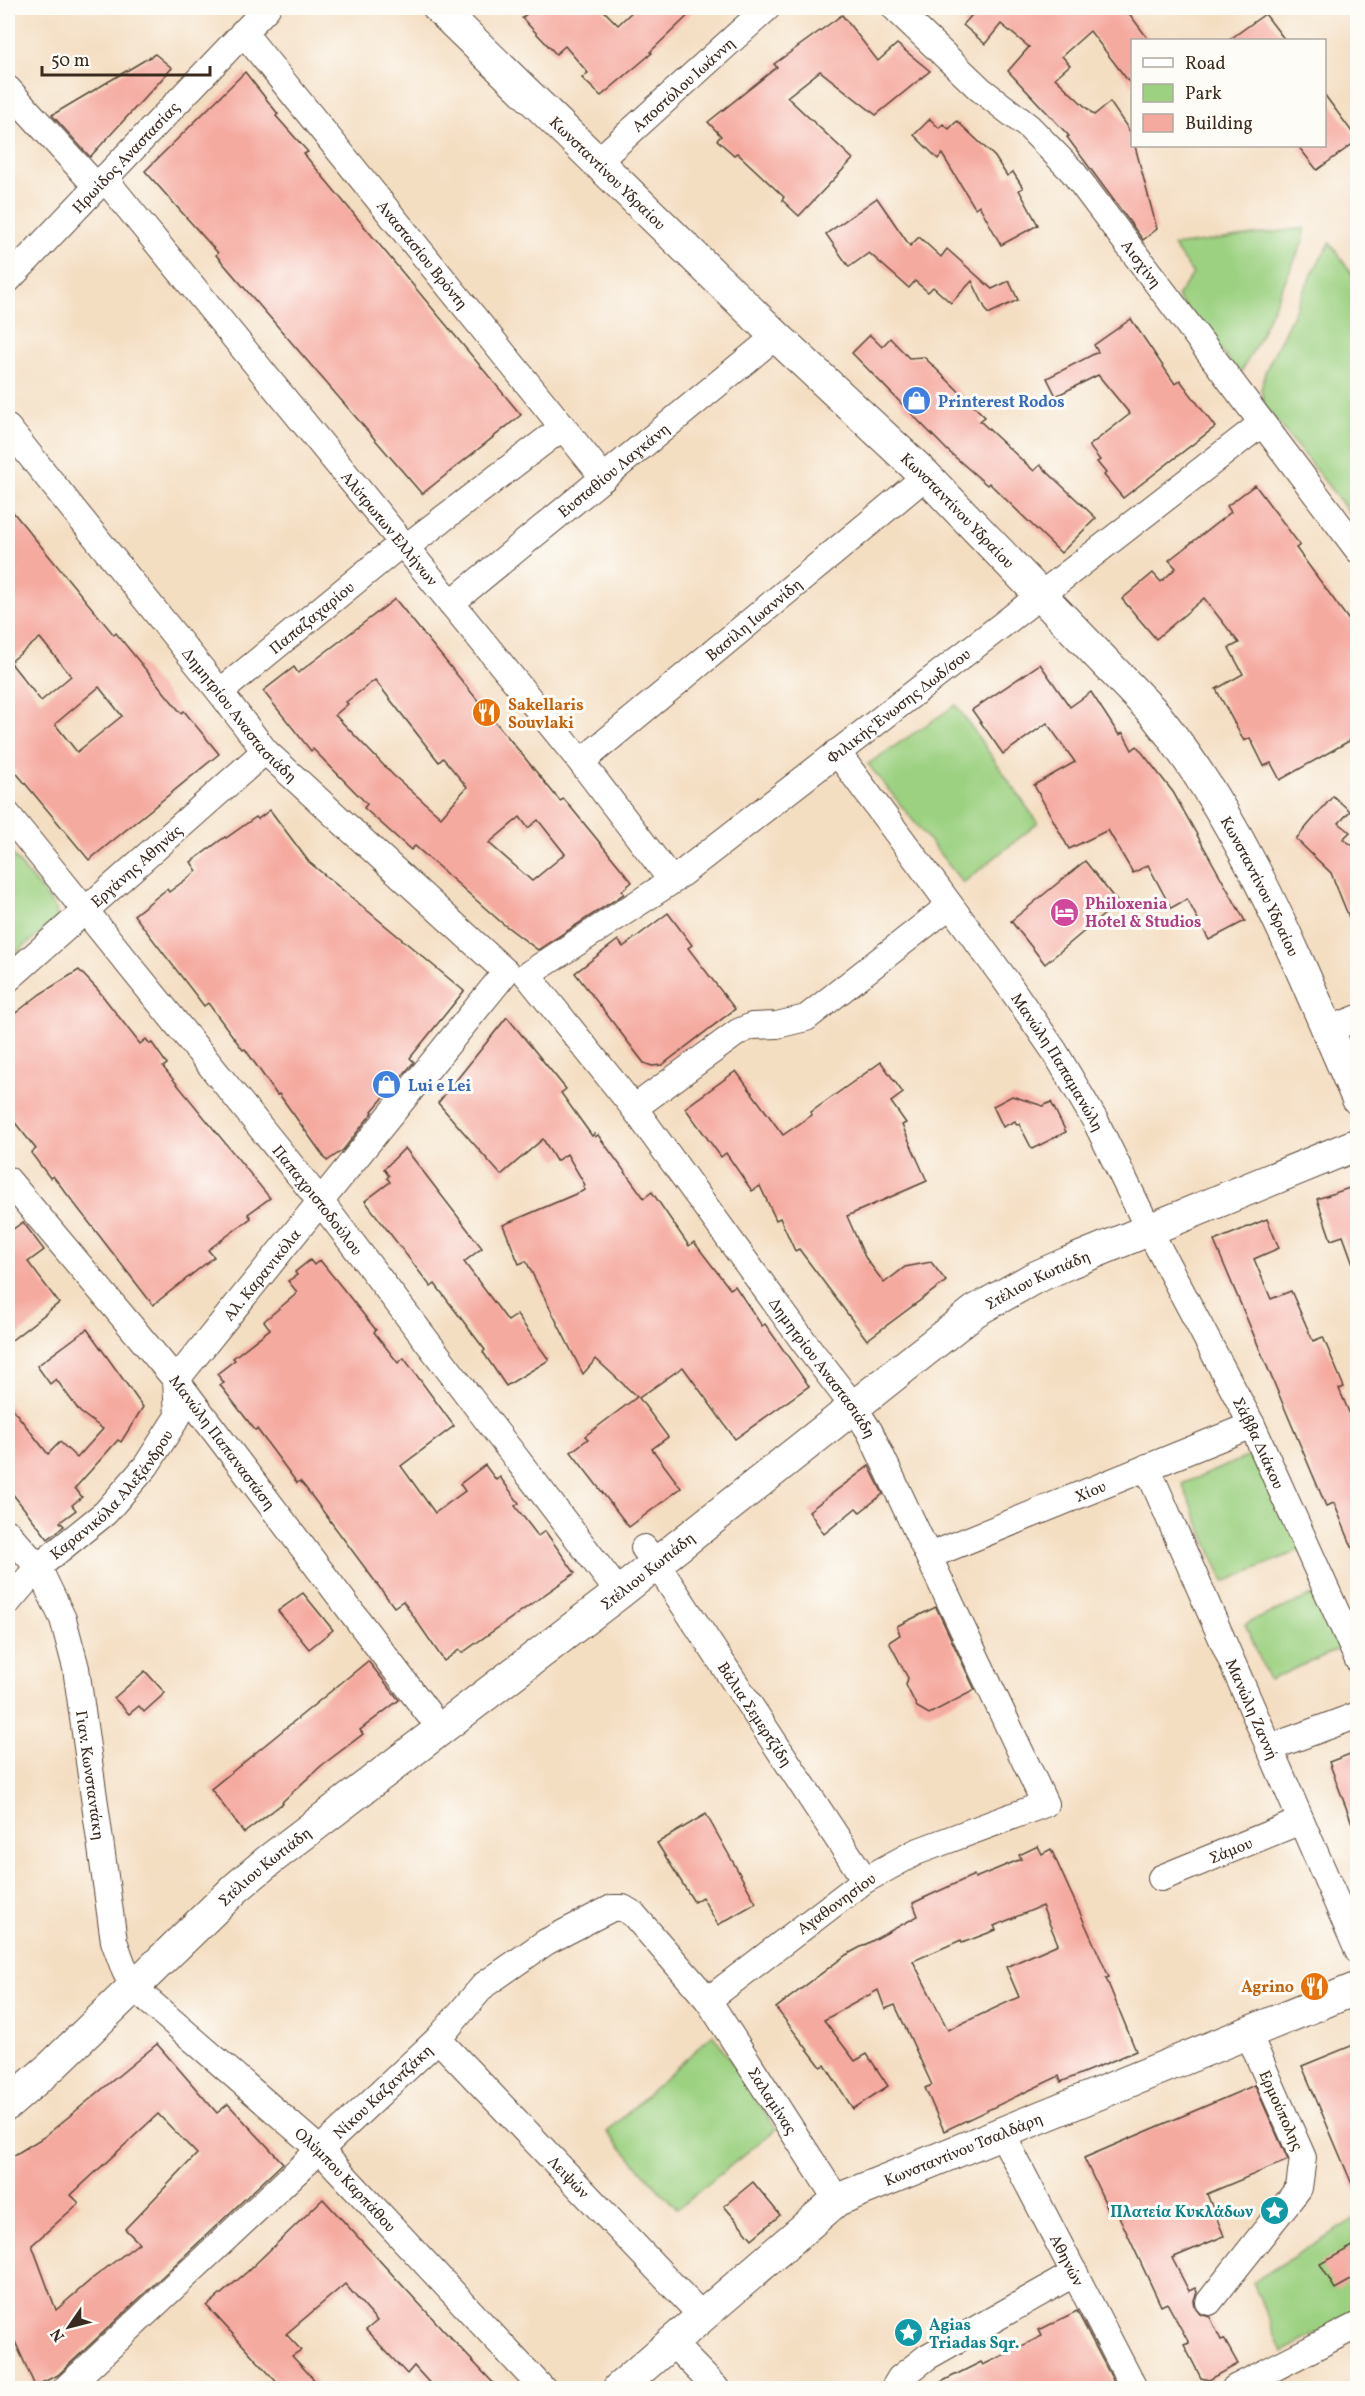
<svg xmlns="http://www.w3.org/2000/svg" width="1365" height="2396" font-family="Vollkorn,serif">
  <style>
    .green { fill: #9dd182; stroke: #6c7e50; stroke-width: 1.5 }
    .building { fill: #f5aaa0; fill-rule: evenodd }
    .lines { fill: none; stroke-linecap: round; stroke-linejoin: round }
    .minor-casing { stroke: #574537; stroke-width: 28 }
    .tertiary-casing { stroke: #574537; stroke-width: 34 }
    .minor { stroke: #fff; stroke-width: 26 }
    .tertiary { stroke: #fff; stroke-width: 32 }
    .labels { text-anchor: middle; stroke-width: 6; stroke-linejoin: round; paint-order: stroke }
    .street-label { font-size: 16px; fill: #3b2a1e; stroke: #fdfcf7 }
    .shop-label { font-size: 16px; font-weight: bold; fill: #366cbe; stroke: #fdfcf7; text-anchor: start }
    .food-label { font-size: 16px; font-weight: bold; fill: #c56008; stroke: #fdfcf7; text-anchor: start }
    .hotel-label { font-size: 16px; font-weight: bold; fill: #b23c85; stroke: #fdfcf7; text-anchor: start }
    .culture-label { font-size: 16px; font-weight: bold; fill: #0d838f; stroke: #fdfcf7; text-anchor: end }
  </style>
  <rect width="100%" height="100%" fill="#fdfcf7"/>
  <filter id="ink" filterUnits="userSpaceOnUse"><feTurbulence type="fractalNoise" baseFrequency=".0167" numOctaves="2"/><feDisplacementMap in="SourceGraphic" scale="12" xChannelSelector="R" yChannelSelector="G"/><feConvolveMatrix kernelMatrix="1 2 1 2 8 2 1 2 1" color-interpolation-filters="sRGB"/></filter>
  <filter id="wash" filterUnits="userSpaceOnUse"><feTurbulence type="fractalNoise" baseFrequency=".008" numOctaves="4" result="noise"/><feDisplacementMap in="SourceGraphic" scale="24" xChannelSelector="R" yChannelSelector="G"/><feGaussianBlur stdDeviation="1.35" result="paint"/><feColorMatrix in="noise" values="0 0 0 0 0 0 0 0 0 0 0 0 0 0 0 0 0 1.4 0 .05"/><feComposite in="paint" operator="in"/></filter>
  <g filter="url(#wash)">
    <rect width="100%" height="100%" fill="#f4dec2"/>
    <g class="green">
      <polygon points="1304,228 1304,239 1257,343 1240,374 1177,297 1193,274 1173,246"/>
      <polygon points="1330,243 1357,281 1357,522 1265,406 1261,391 1265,372 1315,268"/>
      <polygon points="956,705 1038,823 963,883 868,764"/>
      <polygon points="12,854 56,909 57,917 53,923 8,959 8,858"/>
      <polygon points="1264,1450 1305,1548 1224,1582 1182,1484"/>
      <polygon points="1320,1592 1344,1647 1269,1680 1245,1624"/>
      <polygon points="713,2034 776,2129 677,2209 607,2132"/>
      <polygon points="1357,2217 1357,2312 1282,2352 1253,2282"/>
    </g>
    <g id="blocks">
      <g class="building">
        <polygon points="534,8 601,8 618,25 636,8 696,8 650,52 652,53 601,96 582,78 588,73 565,46 556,54 522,18"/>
        <polygon points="978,8 1125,8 1149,40 1132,40 1132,86 1090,31 1062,56 1070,65 1055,78 1094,115 1110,102 1131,133 1132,146 1135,146 1157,229 1143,240 1067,137 1069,136 1008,71 1029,47 1001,24 985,44 963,25"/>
        <polygon points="1265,14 1285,40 1229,40"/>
        <polygon points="842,15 878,61 897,44 930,71 876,115 820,71 787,97 853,159 799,216 782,200 784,197 737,153 734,155 717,140 721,136 708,122 777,67 774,64"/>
        <polygon points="155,54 172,68 90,157 52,115"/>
        <polygon points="245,72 278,114 276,116 308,152 304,154 521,415 422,494 216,255 218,253 145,171"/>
        <polygon points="1324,94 1358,140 1317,170 1298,146 1324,146"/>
        <polygon points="930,119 939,128 943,124 949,129 957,121 995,157 1007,176 1013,172 1023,188 1019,190 1038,225 1001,245 979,205 975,208 942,154 938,159 914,135"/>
        <polygon points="877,198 910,246 919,237 941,257 947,249 992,289 1009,281 1018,300 988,314 972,281 951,303 933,287 928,292 915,281 909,288 869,253 849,267 826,234"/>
        <polygon points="1131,319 1175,384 1180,380 1215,427 1123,498 1104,475 1106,473 1097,462 1100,460 1089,446 1130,414 1098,375 1056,396 1047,378 1098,352 1094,345"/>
        <polygon points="870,335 882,347 890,338 909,358 924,357 985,417 980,421 997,437 1034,471 1040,465 1096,518 1061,553 989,483 987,485 947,450 852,353"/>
        <polygon points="1255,485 1300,545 1296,548 1348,619 1358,614 1358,736 1280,780 1271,763 1264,766 1250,738 1244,741 1216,689 1243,674 1229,648 1239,643 1204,598 1156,639 1122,599 1153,573 1161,582 1176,568 1169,560 1231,512 1227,506"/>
        <path d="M8,506L114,635L116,633L181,713L184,711L219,754L89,860L8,763ZM40,638L71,676L41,701L10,662ZM99,687L122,716L77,752L55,724Z"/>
        <path d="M395,599L560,801L564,799L632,882L622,891L624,894L538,950L502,923L415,846L411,850L364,808L367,804L313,749L311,751L263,691L294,667L298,673ZM375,680L439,762L443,758L467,787L441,817L393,775L335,715L348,704L346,702ZM520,817L528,828L538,820L565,854L532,881L489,843Z"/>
        <polygon points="1040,664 1070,707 1091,692 1119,735 1123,733 1132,750 1137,746 1173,792 1245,921 1209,940 1187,899 1171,908 1148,865 1133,873 1108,830 1069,849 1034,785 1075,762 1047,723 1003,754 972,710"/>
        <polygon points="1333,796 1350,811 1339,823 1350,832 1343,839 1358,849 1357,937 1331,873 1296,839"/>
        <polygon points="270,810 309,862 464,991 410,1058 414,1062 372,1111 373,1112 343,1150 327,1161 279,1094 277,1095 245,1049 243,1050 208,1003 204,1006 134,915 167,889 169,892 197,871 191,862 225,837 226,838 256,817 258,819"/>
        <polygon points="1085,861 1118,903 1045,964 1011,921"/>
        <polygon points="668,913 692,945 688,948 735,1009 662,1065 652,1066 644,1063 575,973 618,940 623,947"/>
        <polygon points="79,970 98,990 140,1044 146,1039 150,1044 152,1043 167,1064 163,1067 270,1198 248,1214 251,1218 208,1250 214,1257 153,1305 53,1176 50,1178 31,1153 36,1149 8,1114 8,1019 40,994"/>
        <polygon points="507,1017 566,1089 561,1093 592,1136 594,1134 595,1137 598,1135 644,1198 652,1192 689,1246 694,1242 730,1289 735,1286 762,1326 765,1324 809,1386 735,1439 683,1367 639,1398 668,1437 652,1449 681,1488 629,1527 571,1452 588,1439 585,1436 637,1397 596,1359 583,1374 526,1261 519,1264 503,1225 585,1190 583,1186 585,1185 567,1154 556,1161 543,1139 501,1175 438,1103"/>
        <polygon points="881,1062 903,1093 891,1102 906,1123 902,1125 927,1181 847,1216 865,1257 884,1283 905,1267 931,1262 946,1281 867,1340 799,1249 795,1251 780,1218 776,1220 760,1186 752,1191 726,1153 721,1157 685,1108 736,1071 783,1135 812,1115 811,1112"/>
        <polygon points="1012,1096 1043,1106 1051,1102 1066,1132 1032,1149 1019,1124 1017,1125 1015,1121 1003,1127 993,1106"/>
        <polygon points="405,1148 482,1248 464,1262 508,1321 517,1315 549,1360 506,1386 483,1352 485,1350 435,1284 431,1287 365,1201 390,1182 387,1178 389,1176 384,1169"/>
        <polygon points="1358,1185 1358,1269 1355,1269 1343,1236 1331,1240 1317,1199"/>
        <polygon points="1267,1219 1279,1248 1254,1259 1271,1299 1291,1291 1313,1341 1323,1337 1344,1387 1339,1389 1358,1433 1357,1559 1334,1503 1326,1506 1214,1241"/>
        <polygon points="23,1222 44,1250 28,1262 59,1303 8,1343 8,1233"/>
        <polygon points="310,1260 314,1265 320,1260 376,1330 374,1332 398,1363 404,1358 454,1426 401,1466 435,1513 465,1491 460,1484 485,1465 496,1480 500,1477 519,1503 515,1506 538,1536 545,1531 575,1573 462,1653 459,1650 444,1661 403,1601 394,1607 305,1487 300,1481 297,1483 257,1429 255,1430 220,1385 224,1383 217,1374 235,1360 233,1358 270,1329 264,1321 295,1295 297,1292 288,1281 297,1275 295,1272"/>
        <polygon points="87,1329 143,1407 121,1442 118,1440 75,1488 82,1497 72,1505 76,1510 60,1522 64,1526 48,1539 8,1488 8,1403 48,1454 60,1442 77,1458 103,1429 80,1412 56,1379 50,1384 37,1366"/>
        <polygon points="869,1466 883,1494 860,1512 856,1508 824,1534 809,1511"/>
        <polygon points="303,1593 333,1630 309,1649 278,1611"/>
        <polygon points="936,1607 975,1690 929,1714 917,1707 906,1685 908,1678 889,1642 900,1635 897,1626"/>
        <polygon points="368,1661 399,1700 360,1730 363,1734 321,1766 282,1802 283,1803 244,1833 211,1789"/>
        <polygon points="145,1671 165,1693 144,1712 139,1706 129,1714 114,1698"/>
        <polygon points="1358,1751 1358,1833 1356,1834 1329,1762"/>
        <polygon points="706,1814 756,1903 718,1925 702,1897 694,1902 657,1843"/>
        <path d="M1038,1846L1042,1854L1051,1849L1109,1977L1106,1978L1136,2051L1061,2082L1059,2076L944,2131L925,2088L932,2085L895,2005L885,2009L878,1990L824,2020L855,2061L867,2054L888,2086L853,2109L825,2065L821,2067L776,2008L846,1955L918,1916L913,1903L974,1875L975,1878L1021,1859L1019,1855ZM1042,1906L1058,1944L1006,1967L1019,1997L948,2030L913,1961L961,1940L962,1943L996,1930L994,1926Z"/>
        <polygon points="1358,2043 1358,2196 1357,2196 1302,2066"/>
        <path d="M157,2044L217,2113L228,2104L283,2163L58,2375L35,2386L8,2326V2159L44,2137ZM158,2114L197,2154L125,2229L139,2243L93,2278L56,2310L32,2245L79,2203L71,2195Z"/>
        <polygon points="1255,2085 1288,2160 1207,2194 1224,2236 1172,2258 1189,2291 1195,2288 1197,2292 1194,2300 1195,2308 1200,2314 1210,2317 1221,2340 1224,2339 1238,2364 1209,2380 1201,2378 1184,2345 1189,2343 1167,2303 1161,2306 1116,2210 1110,2213 1084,2158"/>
        <polygon points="753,2182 780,2215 752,2239 724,2206"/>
        <polygon points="323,2199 447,2334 498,2388 434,2388 414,2366 407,2374 366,2330 377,2321 345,2284 286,2334 301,2350 292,2356 322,2388 282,2388 272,2377 207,2306 247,2272"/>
        <polygon points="1358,2243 1358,2276 1335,2289 1320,2264"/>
        <polygon points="1077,2311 1117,2388 929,2388 981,2362 983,2365 1042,2336 1039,2330"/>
      </g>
    </g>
  </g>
  <g filter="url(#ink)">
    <use href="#blocks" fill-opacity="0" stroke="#574537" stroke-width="1.5"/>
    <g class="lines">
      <defs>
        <g id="minor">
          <path id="s1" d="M895,8L980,89L1029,127L1073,172L1358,550"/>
          <path id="s2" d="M243,32L604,478"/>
          <polyline points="8,89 96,186"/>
          <path id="s3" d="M597,162L767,8"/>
          <path id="s4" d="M104,178L581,762L672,881"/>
          <path id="s5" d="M8,280L267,8"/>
          <path id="s6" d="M8,428L220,692L265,751L506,972"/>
          <polyline points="406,547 563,427"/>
          <path id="s7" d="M451,603L776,336"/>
          <path id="s8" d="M220,692L402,543"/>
          <path id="s9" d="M837,752L1004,978L1055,1052L1096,1122L1149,1230L1252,1425L1358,1660"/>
          <path id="s10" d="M581,762L926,476"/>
          <path id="s11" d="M8,815L320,1201L619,1593"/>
          <path id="s12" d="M527,975L634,1108L804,1342L853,1406L870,1432L1045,1804L916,1852L865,1880L708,2000"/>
          <path id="s13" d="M527,975L672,881L1261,424"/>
          <path id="s14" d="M8,979L265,751"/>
          <polyline points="1327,1030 1358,1018"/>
          <polyline points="634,1108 738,1032 752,1026 777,1025 806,1018 949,906"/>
          <path id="s15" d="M8,1180L176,1380L428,1713"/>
          <path id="s16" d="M176,1380L506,972"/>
          <path id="s17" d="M1147,1467L1358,1951"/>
          <path id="s18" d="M8,1533L38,1567L63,1619L76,1668L114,1941L125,1971L134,1988L320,2150L542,2388"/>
          <path id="s19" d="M644,1548L656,1563L865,1880"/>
          <path id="s20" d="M929,1556L1252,1425"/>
          <path id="s21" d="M8,1602L38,1567L105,1513L146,1466L178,1416L176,1380"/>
          <polyline points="1269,1748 1358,1715"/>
          <path id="s22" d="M1161,1878L1301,1821"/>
          <path id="s23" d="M438,2039L702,2316"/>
          <path id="s24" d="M1001,2132L1134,2388"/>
          <polyline points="1209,2302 1299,2188 1303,2158 1248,2033"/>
          <polyline points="672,2343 716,2388"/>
          <path id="s25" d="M66,2388L438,2039L484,1985L546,1942L612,1908H623L633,1914L708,2000L837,2200"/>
          <polyline points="894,2388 900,2378 927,2357 1075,2273"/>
          <polyline points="1235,2388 1358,2325"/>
        </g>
        <g id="tertiary">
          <path id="s26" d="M439,8L776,336L926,476L1154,713C1247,828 1299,966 1358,1099"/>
          <path id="s27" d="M8,2104L53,2065L236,1888L268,1861L619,1593L975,1311L1034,1278L1068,1263L1358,1144"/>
          <path id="s28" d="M619,2388L837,2200L1358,1988"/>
        </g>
      </defs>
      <use href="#minor" class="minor-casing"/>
      <use href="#tertiary" class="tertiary-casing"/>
      <use href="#minor" class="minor"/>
      <use href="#tertiary" class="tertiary"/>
    </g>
  </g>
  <defs>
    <symbol id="shop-disc" viewBox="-11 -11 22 22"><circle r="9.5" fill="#3f7fe0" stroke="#fdfcf7"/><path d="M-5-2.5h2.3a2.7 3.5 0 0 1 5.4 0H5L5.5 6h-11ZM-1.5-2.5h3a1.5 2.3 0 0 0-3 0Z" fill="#fff"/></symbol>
    <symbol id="restaurant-disc" viewBox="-11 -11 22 22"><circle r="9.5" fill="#e8710a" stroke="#fdfcf7"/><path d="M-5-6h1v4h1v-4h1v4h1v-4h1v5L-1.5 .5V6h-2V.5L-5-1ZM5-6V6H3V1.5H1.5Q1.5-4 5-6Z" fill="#fff"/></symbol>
    <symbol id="hotel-disc" viewBox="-11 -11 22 22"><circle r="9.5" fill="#d1479c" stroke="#fdfcf7"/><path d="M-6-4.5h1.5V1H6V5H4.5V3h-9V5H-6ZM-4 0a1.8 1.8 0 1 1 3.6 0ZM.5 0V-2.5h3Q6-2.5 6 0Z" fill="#fff"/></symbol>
    <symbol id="sight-disc" viewBox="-11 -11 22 22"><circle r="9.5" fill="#0f9aa8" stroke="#fdfcf7"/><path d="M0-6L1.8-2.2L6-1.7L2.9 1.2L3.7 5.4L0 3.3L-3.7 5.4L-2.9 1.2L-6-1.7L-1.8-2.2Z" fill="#fff"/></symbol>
  </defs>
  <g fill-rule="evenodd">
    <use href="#shop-disc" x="900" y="384" width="33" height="33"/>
    <use href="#restaurant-disc" x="470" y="696" width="33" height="33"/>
    <use href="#hotel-disc" x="1048" y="896" width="33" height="33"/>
    <use href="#shop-disc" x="370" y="1068" width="33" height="33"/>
    <use href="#restaurant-disc" x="1298" y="1970" width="33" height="33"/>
    <use href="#sight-disc" x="1258" y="2194" width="33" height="33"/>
    <use href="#sight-disc" x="892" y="2316" width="33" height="33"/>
  </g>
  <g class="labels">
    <g class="street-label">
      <text dy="6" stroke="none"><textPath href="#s3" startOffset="116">Αποστόλου Ιωάννη</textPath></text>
      <text dy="6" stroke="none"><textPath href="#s5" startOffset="170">Ηρωίδος Αναστασίας</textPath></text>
      <text dy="6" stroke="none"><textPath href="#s26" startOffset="236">Κωνσταντίνου Υδραίου</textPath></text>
      <text dy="6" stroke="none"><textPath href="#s2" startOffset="286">Αναστασίου Βρόντη</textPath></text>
      <text dy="6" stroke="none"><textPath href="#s1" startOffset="357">Αισχίνη</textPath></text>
      <text dy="6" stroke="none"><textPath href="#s7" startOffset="210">Ευσταθίου Λαγκάνη</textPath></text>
      <text dy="6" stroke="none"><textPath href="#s26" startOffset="722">Κωνσταντίνου Υδραίου</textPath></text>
      <text dy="6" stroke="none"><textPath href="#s4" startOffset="452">Αλύτρωτων Ελλήνων</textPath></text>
      <text dy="6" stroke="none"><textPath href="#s8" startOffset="118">Παπαζαχαρίου</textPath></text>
      <text dy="6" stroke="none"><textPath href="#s10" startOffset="224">Βασίλη Ιωαννίδη</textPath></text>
      <text dy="6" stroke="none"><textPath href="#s13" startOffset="459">Φιλικής Ένωσης Δωδ/σου</textPath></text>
      <text dy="6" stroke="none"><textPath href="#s6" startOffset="369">Δημητρίου Αναστασιάδη</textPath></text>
      <text dy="6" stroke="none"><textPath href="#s14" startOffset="171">Εργάνης Αθηνάς</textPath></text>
      <text dy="6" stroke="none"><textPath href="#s26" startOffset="1208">Κωνσταντίνου Υδραίου</textPath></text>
      <text dy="6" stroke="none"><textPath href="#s9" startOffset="381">Μανώλη Παπαμανώλη</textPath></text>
      <text dy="6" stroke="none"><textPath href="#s11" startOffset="494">Παπαχριστοδούλου</textPath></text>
      <text dy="6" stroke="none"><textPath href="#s16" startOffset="136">Αλ. Καρανικόλα</textPath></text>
      <text dy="6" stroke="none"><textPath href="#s27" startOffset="1322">Στέλιου Κωτιάδη</textPath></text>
      <text dy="6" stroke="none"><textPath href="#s12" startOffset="492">Δημητρίου Αναστασιάδη</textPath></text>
      <text dy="6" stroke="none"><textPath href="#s15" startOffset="339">Μανώλη Παπαναστάση</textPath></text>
      <text dy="6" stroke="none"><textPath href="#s9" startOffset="812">Σάββα Διάκου</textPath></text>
      <text dy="6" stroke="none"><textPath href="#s20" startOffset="174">Χίου</textPath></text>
      <text dy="6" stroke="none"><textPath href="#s21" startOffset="150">Καρανικόλα Αλεξάνδρου</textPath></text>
      <text dy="6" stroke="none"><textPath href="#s27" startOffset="834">Στέλιου Κωτιάδη</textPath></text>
      <text dy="6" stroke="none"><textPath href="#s17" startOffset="264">Μανώλη Ζαννή</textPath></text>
      <text dy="6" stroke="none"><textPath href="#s19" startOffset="200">Βάλια Σεμερτζίδη</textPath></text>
      <text dy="6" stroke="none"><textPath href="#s18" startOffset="262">Γιαν. Κωνσταντάκη</textPath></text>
      <text dy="6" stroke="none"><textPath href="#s22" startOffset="75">Σάμου</textPath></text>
      <text dy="6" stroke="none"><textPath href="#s27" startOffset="350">Στέλιου Κωτιάδη</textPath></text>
      <text transform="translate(836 1903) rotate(-36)" y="6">Αγαθονησίου</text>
      <text dy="6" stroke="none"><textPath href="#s25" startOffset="434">Νίκου Καζαντζάκη</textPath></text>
      <text dy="6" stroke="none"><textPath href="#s25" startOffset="987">Σαλαμίνας</textPath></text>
      <text transform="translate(1282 2110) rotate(66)" y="6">Ερμούπολης</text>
      <text dy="6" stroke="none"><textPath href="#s28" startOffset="424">Κωνσταντίνου Τσαλδάρη</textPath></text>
      <text dy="6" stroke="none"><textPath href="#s23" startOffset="190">Λειψών</textPath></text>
      <text dy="6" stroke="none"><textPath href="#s18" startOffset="766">Ολύμπου Καρπάθου</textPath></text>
      <text dy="6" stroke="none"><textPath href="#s24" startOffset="144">Αθηνών</textPath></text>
    </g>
    <g class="shop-label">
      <text x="938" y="407">Printerest Rodos</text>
      <text x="408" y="1091">Lui e Lei</text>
    </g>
    <g class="food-label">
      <text x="508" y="710">Sakellaris<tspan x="508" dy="18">Souvlaki</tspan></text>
      <text x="1294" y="1992" text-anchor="end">Agrino</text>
    </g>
    <g class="hotel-label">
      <text x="1085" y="909">Philoxenia<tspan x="1085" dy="18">Hotel &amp; Studios</tspan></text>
    </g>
    <g class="culture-label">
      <text x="1253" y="2217">Πλατεία Κυκλάδων</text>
      <text x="929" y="2330" text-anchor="start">Agias<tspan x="929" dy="18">Triadas Sqr.</tspan></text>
    </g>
  </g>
  <rect width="1365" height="2396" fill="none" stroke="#fdfcf7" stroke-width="30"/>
  <rect x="1131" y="39" width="195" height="108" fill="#fdfcf7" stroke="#afa8a0" stroke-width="1.5"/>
  <rect x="1143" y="58" width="30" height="9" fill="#ffffff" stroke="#afa8a0" stroke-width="1.5"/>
  <text x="1185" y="69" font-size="18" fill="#3b2a1e">Road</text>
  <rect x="1143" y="84" width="30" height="18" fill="#9dd182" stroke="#afa8a0" stroke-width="1.5"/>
  <text x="1185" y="99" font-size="18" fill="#3b2a1e">Park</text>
  <rect x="1143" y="114" width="30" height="18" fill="#f5aaa0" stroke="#afa8a0" stroke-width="1.5"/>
  <text x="1185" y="129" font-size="18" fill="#3b2a1e">Building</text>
  <g transform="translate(69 2327) rotate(235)" stroke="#fdfcf7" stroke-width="4.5" paint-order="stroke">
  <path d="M0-4.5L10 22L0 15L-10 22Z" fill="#3b2a1e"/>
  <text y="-9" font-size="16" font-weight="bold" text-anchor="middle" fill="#3b2a1e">N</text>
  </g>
  <path d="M42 66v9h168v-9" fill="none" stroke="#3b2a1e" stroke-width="3"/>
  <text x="51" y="66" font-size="18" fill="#3b2a1e" stroke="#fdfcf7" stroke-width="4.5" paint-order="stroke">50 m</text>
</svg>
